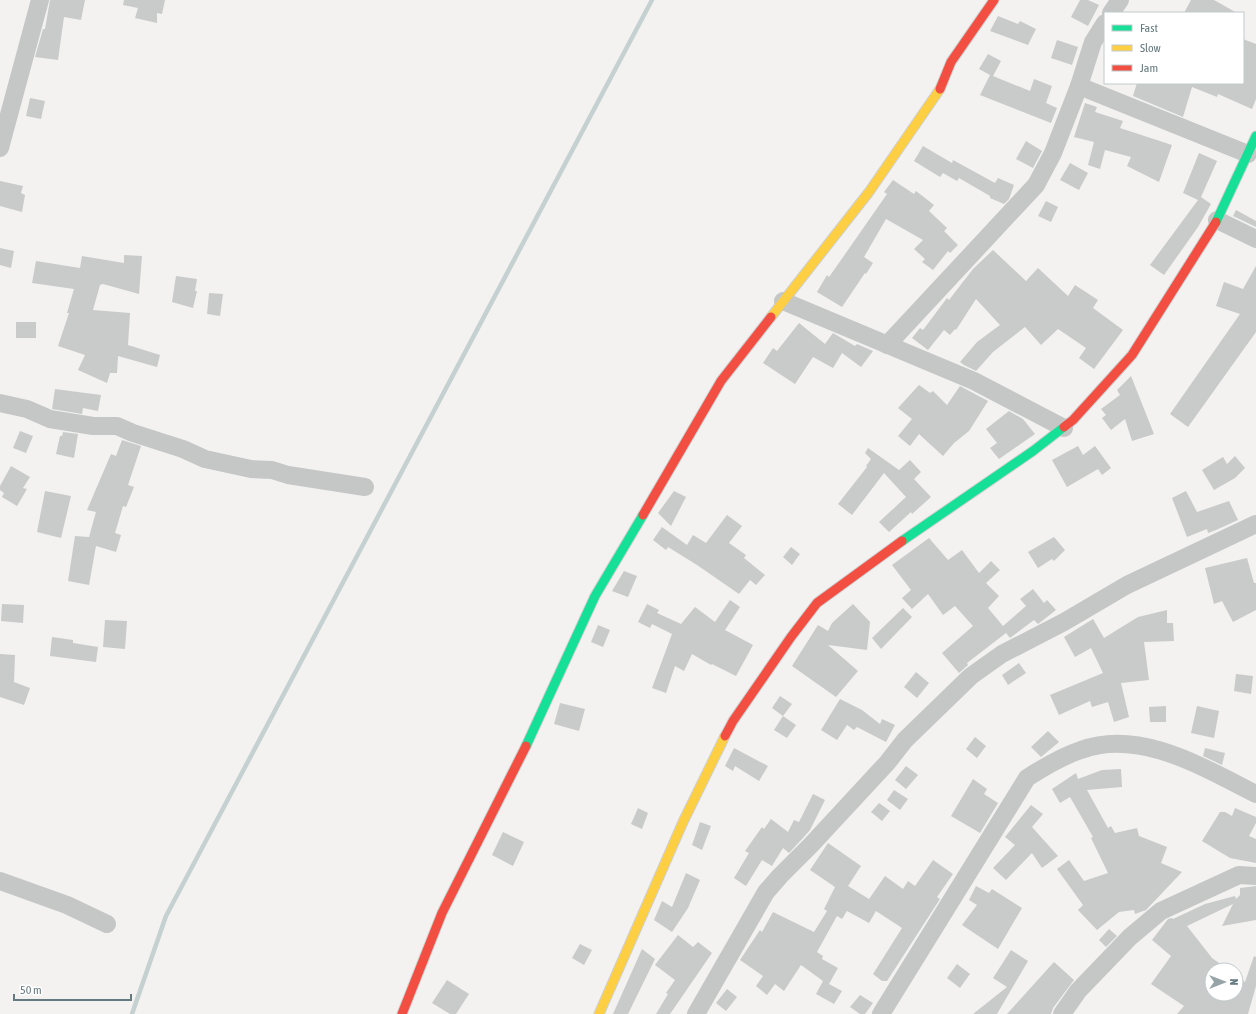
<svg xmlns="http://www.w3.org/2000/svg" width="1256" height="1014" font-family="'Asap Condensed',sans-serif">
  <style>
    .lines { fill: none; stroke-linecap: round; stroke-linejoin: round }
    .stream { stroke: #c5d0d0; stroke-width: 4.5 }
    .building { fill: #c9caca }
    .fast-casing { stroke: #cecfcf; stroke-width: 11 }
    .slow-casing { stroke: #cecfcf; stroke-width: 11 }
    .jam-casing { stroke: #cecfcf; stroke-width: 11 }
    .street { stroke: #c5c7c7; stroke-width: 18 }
    .fast { stroke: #16e098; stroke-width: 9 }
    .slow { stroke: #ffcf43; stroke-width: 9 }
    .jam { stroke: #f24e42; stroke-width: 9 }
  </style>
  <rect width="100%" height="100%" fill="#f3f2f1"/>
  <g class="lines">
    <polyline class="stream" points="132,1014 166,916 652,0"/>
  </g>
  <g class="building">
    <polygon points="50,0 85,0 81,20 64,17 58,60 35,57 43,29 45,29"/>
    <polygon points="124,0 165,0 162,14 157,13 157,23 135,18 138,8 123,5"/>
    <polygon points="1080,0 1088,0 1099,5 1088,26 1071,17"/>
    <polygon points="1191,0 1214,0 1237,13 1184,13"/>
    <polygon points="998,16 1018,24 1020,21 1036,29 1028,45 990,31"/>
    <polygon points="1243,39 1256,44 1256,99 1252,109 1218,94 1217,97 1192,87 1183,117 1133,96 1137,83 1243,83"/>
    <polygon points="1057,40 1078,47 1072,65 1051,58"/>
    <polygon points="988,54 1001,61 993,76 1030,91 1034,79 1052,86 1046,103 1057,108 1051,123 980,95 990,75 979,69"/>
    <polygon points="30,98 45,101 41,119 26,116"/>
    <polygon points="1085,103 1097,107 1095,112 1123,121 1120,128 1172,145 1159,182 1127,166 1131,157 1105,150 1100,169 1088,165 1094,142 1074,137"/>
    <polygon points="1026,141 1042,151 1033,168 1016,159"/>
    <polygon points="923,146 952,163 953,160 995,183 998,178 1014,185 1009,199 1004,204 990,198 990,196 959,178 957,181 943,173 940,177 914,161"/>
    <polygon points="1199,153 1217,161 1201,197 1211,204 1198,227 1164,275 1150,265 1198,200 1183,193"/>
    <polygon points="1070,163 1088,173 1079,190 1060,180"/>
    <polygon points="893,180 914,194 916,191 934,205 929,211 947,228 944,231 958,245 950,253 948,251 933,270 922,262 925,259 914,249 923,240 886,219 864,257 873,263 866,274 865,273 842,307 817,292 827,275 829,277 841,260 887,194 884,192"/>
    <polygon points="0,181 23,186 21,193 25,195 22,212 0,206"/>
    <polygon points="1046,201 1058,207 1051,222 1038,216"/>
    <polygon points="1236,210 1256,221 1256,227 1233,216"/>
    <polygon points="0,248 14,251 11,268 0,265"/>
    <polygon points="993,250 1026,281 1038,268 1068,296 1075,285 1098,300 1093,308 1123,330 1094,369 1079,358 1086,348 1058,329 1041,345 1025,327 993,352 976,371 964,365 960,362 977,342 1000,325 976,299 956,330 955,329 950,335 944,330 928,350 912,338 920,328 923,330 947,298 949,300 973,269"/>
    <polygon points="124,255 142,256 139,294 103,284 100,285 93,310 130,313 128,345 160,355 157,367 118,356 117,373 110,373 107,383 78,370 85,355 58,346 69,313 67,313 74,289 32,283 36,261 80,268 82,256 124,263"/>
    <polygon points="1256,266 1256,332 1188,427 1170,414 1240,314 1216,306 1224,282 1243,289"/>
    <polygon points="176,276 197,279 195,291 197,291 193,308 172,302"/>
    <polygon points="209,293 223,294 220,316 207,314"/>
    <rect x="16" y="322" width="20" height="16"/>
    <polygon points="799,323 825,344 833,333 855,346 857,344 873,351 861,367 842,353 833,368 813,357 795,384 763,363 773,348 777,351"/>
    <polygon points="1131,376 1154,434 1132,441 1125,419 1111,430 1102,418 1106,415 1101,409 1120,395 1117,390"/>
    <polygon points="919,385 930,393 933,391 947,405 960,386 988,401 969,431 954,443 943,456 919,434 910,446 898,436 912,419 898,408"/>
    <polygon points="55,389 101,395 98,411 83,408 82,414 52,409"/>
    <polygon points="1009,411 1023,419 1035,434 999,459 990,448 997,443 986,429"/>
    <polygon points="20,431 33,436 26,453 13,448"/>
    <polygon points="63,432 78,434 74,458 56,454 60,436 62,436"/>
    <polygon points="122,440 141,446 128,485 134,487 126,507 123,506 115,533 121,535 116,552 96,546 89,585 68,581 75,536 89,537 96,512 87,510 111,454 116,456"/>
    <polygon points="1078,446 1083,455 1095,446 1111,468 1102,475 1098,469 1067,487 1052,460"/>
    <polygon points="868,448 899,470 910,460 921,472 914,479 931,497 912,514 911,512 889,532 879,522 906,497 884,473 852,515 838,504 867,467 866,466 871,459 865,453"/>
    <polygon points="1235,456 1245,468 1235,478 1214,490 1202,470 1223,457 1227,464"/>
    <polygon points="11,466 30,477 23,488 27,489 17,506 2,497 4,493 0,490 0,486"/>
    <polygon points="45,491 71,496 61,538 37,532"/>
    <polygon points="674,491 686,497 671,526 658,513"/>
    <polygon points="1186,491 1197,512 1229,501 1238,520 1216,530 1208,533 1207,529 1187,537 1172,498"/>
    <polygon points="727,515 742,526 729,543 746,555 744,558 765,575 756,585 750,580 739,594 697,565 668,547 666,550 653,540 662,527 687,545 693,535 706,543"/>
    <polygon points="1054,537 1065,550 1054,561 1052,559 1038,568 1028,552"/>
    <polygon points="929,538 948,560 962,550 979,573 991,561 1000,570 986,583 999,596 988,608 1003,626 1026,606 1020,599 1033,589 1044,603 1047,600 1056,610 1038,624 1034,620 1010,638 1006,633 967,663 968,665 959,673 942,653 973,626 955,606 943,615 928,594 912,609 902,598 911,590 892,565"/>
    <polygon points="791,547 800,554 792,565 783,557"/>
    <polygon points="1247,558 1254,583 1256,583 1256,610 1233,622 1222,601 1214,604 1205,568"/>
    <polygon points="624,571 637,576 628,597 612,591"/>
    <polygon points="730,600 740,607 725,630 753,645 736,676 712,664 711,665 692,654 684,671 675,666 666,693 652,688 672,634 652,624 650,628 638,622 647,604 659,610 657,613 681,624 695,607 715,622"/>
    <polygon points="2,604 24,605 23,623 1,621"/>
    <polygon points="853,604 870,622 867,650 828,645 858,671 836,697 792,666 818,625 828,631 832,623"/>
    <polygon points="903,608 912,617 881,649 872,638"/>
    <polygon points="1167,610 1167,623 1173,623 1174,641 1144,642 1149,680 1121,683 1129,717 1114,722 1108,702 1092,707 1090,701 1059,715 1050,695 1103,673 1091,648 1075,657 1064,637 1093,619 1104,638 1138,617"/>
    <polygon points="105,620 127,621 125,649 103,647"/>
    <polygon points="598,625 610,630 603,647 591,642"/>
    <polygon points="52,637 73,640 73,643 98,647 96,662 50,656"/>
    <polygon points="0,654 15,655 14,682 30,688 24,705 0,697"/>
    <polygon points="1019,663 1026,673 1008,685 1002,675"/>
    <polygon points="916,672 929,683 917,698 904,687"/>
    <polygon points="1236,674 1253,676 1251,694 1234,691"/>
    <polygon points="780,696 792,704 783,716 772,708"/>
    <polygon points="840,699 862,710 880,724 882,719 895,725 886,742 857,727 854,730 847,725 837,740 821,730"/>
    <polygon points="560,703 585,709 579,731 554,724"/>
    <polygon points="1166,706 1166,722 1150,722 1149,707"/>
    <polygon points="1197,706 1219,711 1214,738 1191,733"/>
    <polygon points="783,716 796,725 787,738 774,730"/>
    <polygon points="1048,731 1059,742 1041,757 1031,747"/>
    <polygon points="975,737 986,746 977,758 966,749"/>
    <polygon points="734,748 768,766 759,781 735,766 733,771 725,766"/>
    <polygon points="1205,748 1225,753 1222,765 1203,756"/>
    <polygon points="906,766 918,775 906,789 895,780"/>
    <polygon points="1121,769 1122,787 1087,790 1108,828 1111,826 1115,833 1137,828 1139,836 1167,847 1161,863 1182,872 1146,910 1135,914 1134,910 1119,912 1097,930 1078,910 1083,905 1057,869 1069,860 1084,881 1108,873 1091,838 1093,837 1070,797 1060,803 1052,789 1076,773 1078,779 1102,770"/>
    <polygon points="973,779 987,789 984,794 998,803 980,833 951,816"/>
    <polygon points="894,790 908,799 900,810 887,800"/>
    <polygon points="813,794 825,800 810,830 803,838 789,853 783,848 772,866 762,860 746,886 734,878 749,853 745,851 762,827 764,829 771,819 788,832 794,820 799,822"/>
    <polygon points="879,803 890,811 882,821 871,812"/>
    <polygon points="1031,805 1043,814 1032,827 1058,856 1042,868 1032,853 1006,880 993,868 1015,845 1005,837"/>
    <polygon points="638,808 648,813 642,829 631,824"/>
    <polygon points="1235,808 1256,817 1256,823 1249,836 1256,839 1256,863 1230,858 1202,841 1220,812 1225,812 1232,816"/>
    <polygon points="700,822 711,826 702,850 692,845"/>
    <polygon points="503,832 524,842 513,866 492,855"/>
    <polygon points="828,843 861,866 848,886 869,899 885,876 903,889 908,881 915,886 933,860 953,874 937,897 940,899 887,981 882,981 873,974 902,928 876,911 869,923 847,911 842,919 837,916 817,952 823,956 822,959 838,968 829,984 842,991 834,1004 816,994 823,981 801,965 784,991 775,984 767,995 756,986 763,976 740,960 760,930 762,932 773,912 814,932 827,911 824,909 835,887 810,870"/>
    <polygon points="686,873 700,880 688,908 672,932 654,920 662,901 672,907"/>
    <polygon points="976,886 989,893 992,889 1022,908 998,949 962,925 977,905 969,900"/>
    <polygon points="1256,886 1256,920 1222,926 1233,904 1187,926 1212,958 1229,970 1212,970 1212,994 1236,994 1239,977 1245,982 1254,956 1256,957 1256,986 1248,1014 1177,1014 1184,1006 1151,984 1171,956 1152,940 1168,919 1172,918 1173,919 1205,904 1235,896 1236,899 1240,895 1240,888"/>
    <polygon points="1109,929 1117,936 1106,947 1099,940"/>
    <polygon points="678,935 693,947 698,942 712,953 670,1014 656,1014 668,994 666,993 675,980 655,965"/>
    <polygon points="580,944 592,950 584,965 572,958"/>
    <polygon points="642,949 655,959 628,1014 613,1014"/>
    <polygon points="1011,950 1028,961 997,1014 973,1014 1007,987 993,978"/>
    <polygon points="1054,962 1074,980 1053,1008 1051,1014 1007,1014"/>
    <polygon points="957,964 970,974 960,988 947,978"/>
    <polygon points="447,980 469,994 456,1014 450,1014 432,1003"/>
    <polygon points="727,989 737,997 726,1011 716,1003"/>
    <polygon points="860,995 873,1003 865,1014 860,1014 850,1007"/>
  </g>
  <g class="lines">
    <defs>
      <g id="fast">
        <polyline points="1216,222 1256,136"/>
        <polyline points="902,541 1033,451 1064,427"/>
        <polyline points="526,746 595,596 643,515"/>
      </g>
      <g id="slow">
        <polyline points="771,317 869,192 940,89"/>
        <polyline points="599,1014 683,822 725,736"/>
      </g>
      <g id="jam">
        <polyline points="940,89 951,62 994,0"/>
        <polyline points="1064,427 1073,420 1132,355 1216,222"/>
        <polyline points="643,515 721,381 771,317"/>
        <polyline points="725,736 733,721 791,637 817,603 902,541"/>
        <polyline points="402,1014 442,913 526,746"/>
      </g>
    </defs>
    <use href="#fast" class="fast-casing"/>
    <use href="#slow" class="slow-casing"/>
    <use href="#jam" class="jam-casing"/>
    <g class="street">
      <polyline points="1111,13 1120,0"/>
      <polyline points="1079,86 1248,154"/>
      <polyline points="0,148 40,0"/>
      <polyline points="1217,220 1256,239"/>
      <polyline points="783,301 974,381 1064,428"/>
      <polyline points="887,345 1036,185 1053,153 1079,86 1093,42 1105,23"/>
      <polyline points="0,403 27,409 50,419 93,426 117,426 133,433 183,449 205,459 251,469 272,470 288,475 365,487"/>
      <polyline points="0,881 67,905 107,924"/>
      <polyline points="696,1014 766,892 780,876 811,845 887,763 905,740 971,676 1002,654 1064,622 1127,585 1256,524"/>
      <path d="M881,1014L1027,778C1044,767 1062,756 1081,750C1140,728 1204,768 1256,794"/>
      <polyline points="1062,1014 1078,991 1130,937 1161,911 1239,875 1256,876"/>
    </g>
    <use href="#fast" class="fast"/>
    <use href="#slow" class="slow"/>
    <use href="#jam" class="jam"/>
  </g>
  <rect x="1104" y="12" width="140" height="72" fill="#ffffff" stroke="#c1cacc"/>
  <rect x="1112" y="25" width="20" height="6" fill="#16e098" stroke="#c1cacc"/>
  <text x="1140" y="32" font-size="12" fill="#657a7f">Fast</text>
  <rect x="1112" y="45" width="20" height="6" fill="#ffcf43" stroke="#c1cacc"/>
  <text x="1140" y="52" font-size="12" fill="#657a7f">Slow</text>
  <rect x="1112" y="65" width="20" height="6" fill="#f24e42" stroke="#c1cacc"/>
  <text x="1140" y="72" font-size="12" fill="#657a7f">Jam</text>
  <g transform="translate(1224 982) rotate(90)"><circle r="19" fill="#ffffff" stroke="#c1cacc"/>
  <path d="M0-3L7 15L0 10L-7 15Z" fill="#97a4a7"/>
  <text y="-6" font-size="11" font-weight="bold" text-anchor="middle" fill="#657a7f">N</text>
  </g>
  <path d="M14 994v6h117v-6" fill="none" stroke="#657a7f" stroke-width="2"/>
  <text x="20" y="994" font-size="12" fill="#657a7f" stroke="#ffffff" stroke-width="3" paint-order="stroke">50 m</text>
</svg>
